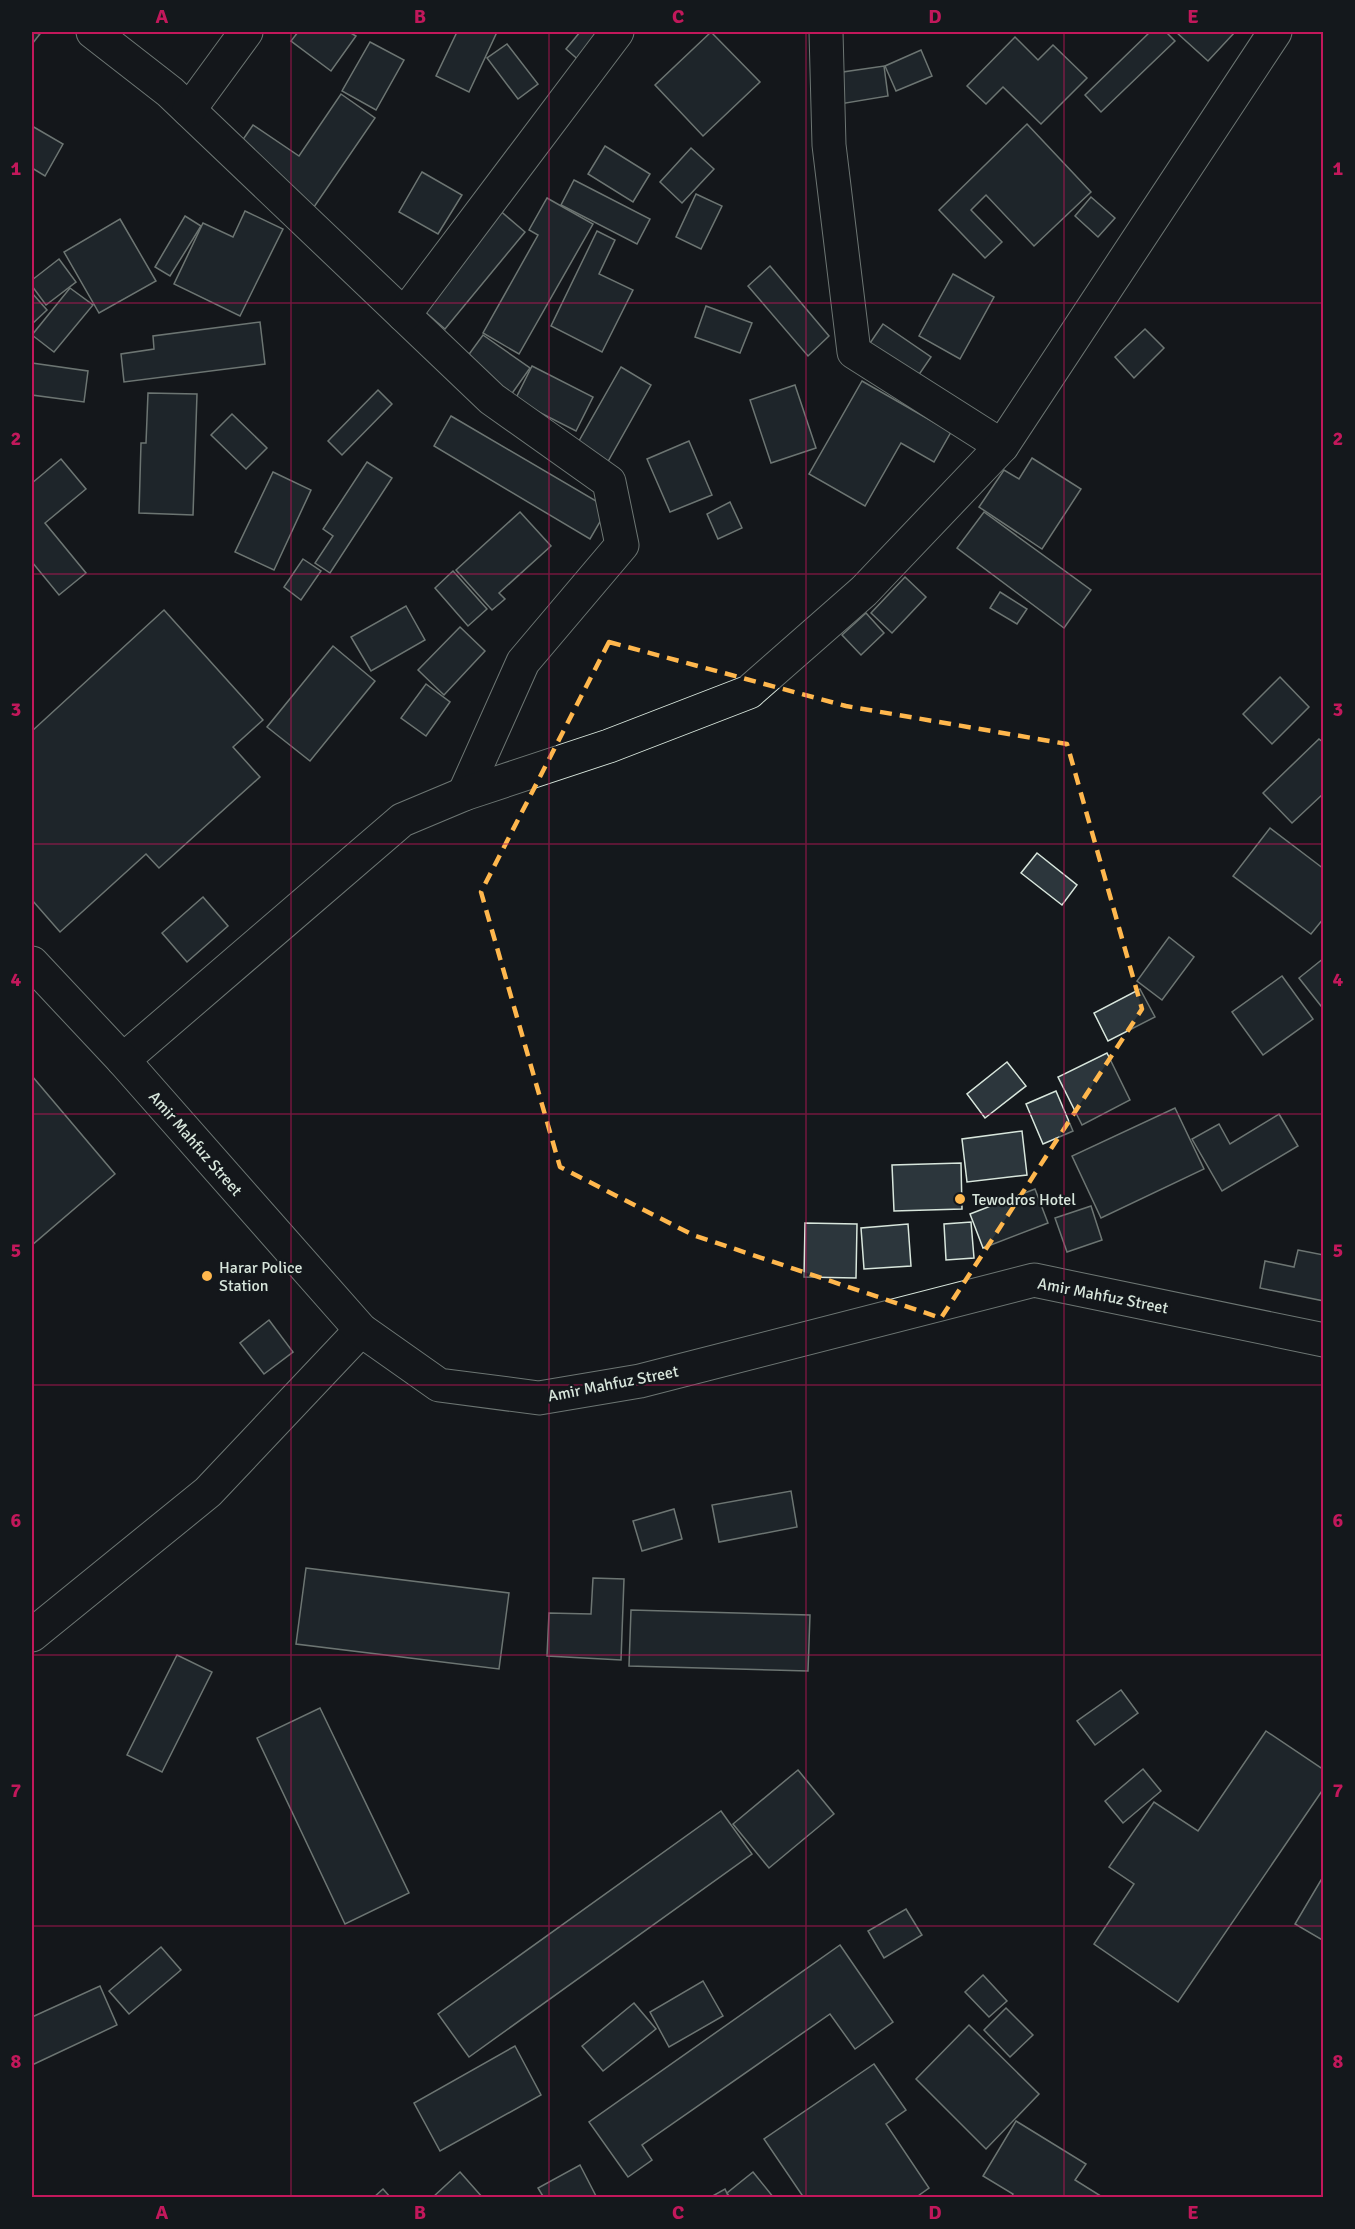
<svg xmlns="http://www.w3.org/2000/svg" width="1355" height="2229" font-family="Signika,sans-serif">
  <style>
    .building { fill: #2c363c; stroke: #d8e6dc; stroke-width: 1.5 }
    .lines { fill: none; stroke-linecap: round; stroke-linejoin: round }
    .minor-casing { stroke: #d8e6dc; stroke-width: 35 }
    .major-casing { stroke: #d8e6dc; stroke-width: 35 }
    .minor { stroke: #14181c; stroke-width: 33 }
    .major { stroke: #14181c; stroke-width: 33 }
    .marked { fill: none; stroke: #ffb74d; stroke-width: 4.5; stroke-dasharray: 12 8; stroke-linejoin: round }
    .grid { fill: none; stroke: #c2185b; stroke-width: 1.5; stroke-opacity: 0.55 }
    .poi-dot { fill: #ffb74d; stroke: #14181c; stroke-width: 2 }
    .labels { text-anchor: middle; stroke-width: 4.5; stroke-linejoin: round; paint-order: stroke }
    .street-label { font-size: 16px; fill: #d8e6dc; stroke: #14181c }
    .poi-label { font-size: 16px; fill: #d8e6dc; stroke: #14181c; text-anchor: start }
    .neatline { fill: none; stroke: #c2185b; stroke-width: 2 }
    .grid-label { font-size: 20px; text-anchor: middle; font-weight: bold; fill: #c2185b }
  </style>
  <rect width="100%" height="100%" fill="#14181c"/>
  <g class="building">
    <polygon points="32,32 40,34 32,44"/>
    <polygon points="298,32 349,32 356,36 331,71 291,41"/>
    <polygon points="457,32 497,32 469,92 436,76"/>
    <polygon points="580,32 606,32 582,63 566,49"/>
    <polygon points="711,32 760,82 703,136 655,85"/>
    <polygon points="1150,32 1166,32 1175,41 1101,112 1085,95"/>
    <polygon points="1176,32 1235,32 1208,61"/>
    <polygon points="1015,37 1038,60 1053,45 1087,78 1041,124 1003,87 986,104 967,86"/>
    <polygon points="370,42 404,60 376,110 342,91"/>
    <polygon points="507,44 538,84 518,99 487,58"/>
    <polygon points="921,50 932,76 896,91 885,66"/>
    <polygon points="884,66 888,96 840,104 836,73"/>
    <polygon points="341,94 375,118 314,207 235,151 253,125 299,156"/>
    <polygon points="1027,124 1091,192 1034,246 986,195 971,210 1002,242 985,258 939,210"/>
    <polygon points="32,126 63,144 45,176 32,168"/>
    <polygon points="605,146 650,174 633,202 588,174"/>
    <polygon points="691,148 714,169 682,203 660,182"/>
    <polygon points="422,172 462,195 438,234 399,212"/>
    <polygon points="574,180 650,219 637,244 561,205"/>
    <polygon points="696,194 722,206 701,249 676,237"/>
    <polygon points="1091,197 1115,218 1098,237 1075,216"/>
    <polygon points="547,198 593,224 519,354 483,333 538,235 529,230"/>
    <polygon points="497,208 525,232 445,329 417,305"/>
    <polygon points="245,211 283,229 240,316 174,284 203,223 233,237"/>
    <polygon points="185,216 201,226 170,276 155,267"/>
    <polygon points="120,219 156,281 99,313 64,252"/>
    <polygon points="597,231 615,240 599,274 633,290 602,352 551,326"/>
    <polygon points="59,259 76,282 46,305 32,286 32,280"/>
    <polygon points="770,266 829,336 808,356 748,286"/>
    <polygon points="953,274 994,297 960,359 919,336"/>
    <polygon points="70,288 93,305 54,352 32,335"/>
    <polygon points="32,293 47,310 32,324"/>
    <polygon points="706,306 752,323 740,353 695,337"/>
    <polygon points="260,322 265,364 124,382 121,354 154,349 153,336"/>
    <polygon points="883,324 931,357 916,379 868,346"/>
    <polygon points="1145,329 1164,348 1134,378 1115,357"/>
    <polygon points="483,335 530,368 506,402 459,368"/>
    <polygon points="32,363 88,371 84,402 32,395"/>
    <polygon points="532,366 593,397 576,431 515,400"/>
    <polygon points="621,367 651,385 606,465 575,448"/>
    <polygon points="862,381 951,432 934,462 901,443 865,506 809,474"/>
    <polygon points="795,385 816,448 771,463 750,400"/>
    <polygon points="378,390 392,404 342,455 328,441"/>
    <polygon points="148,393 197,394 193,515 139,513 141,443 146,443"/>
    <polygon points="232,414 267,448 246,469 211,435"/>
    <polygon points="451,416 608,508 590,539 434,446"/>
    <polygon points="689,441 712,495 670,512 647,459"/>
    <polygon points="1032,458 1081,489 1042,549 979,507 1004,470 1019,479"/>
    <polygon points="61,459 86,489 45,523 86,573 59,595 32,562 32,483"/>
    <polygon points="367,462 392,478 330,573 315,563 333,536 323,529"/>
    <polygon points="273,472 311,490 274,570 235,552"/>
    <polygon points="730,502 742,528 718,539 707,514"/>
    <polygon points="520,512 551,546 499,593 505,599 492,610 456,570"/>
    <polygon points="984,512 1091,590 1064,628 957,548"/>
    <polygon points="303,559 321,571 301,600 284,587"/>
    <polygon points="453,571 487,609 468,626 435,588"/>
    <polygon points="905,577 926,597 892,633 871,613"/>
    <polygon points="1000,592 1027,609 1017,624 990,608"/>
    <polygon points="406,606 425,640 371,671 351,637"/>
    <polygon points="164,610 263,720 233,747 260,777 159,868 146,854 60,932 32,900 32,731"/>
    <polygon points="866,613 884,633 861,655 842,635"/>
    <polygon points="460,627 485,651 444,695 418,670"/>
    <polygon points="333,646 375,681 310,761 267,727"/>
    <polygon points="1280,677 1309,707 1272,744 1243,714"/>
    <polygon points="426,684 450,702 426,736 401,718"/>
    <polygon points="1319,739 1324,743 1324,793 1292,823 1263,793"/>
    <polygon points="1270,828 1324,869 1324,918 1311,934 1233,876"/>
    <polygon points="1037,853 1077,885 1062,905 1021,873"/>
    <polygon points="203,897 228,926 187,962 162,933"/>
    <polygon points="1169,937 1194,957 1162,1000 1137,981"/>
    <polygon points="1324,958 1324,1004 1321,1006 1299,978"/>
    <polygon points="1282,976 1313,1019 1263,1055 1232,1012"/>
    <polygon points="1140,989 1155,1017 1108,1041 1094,1013"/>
    <polygon points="1107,1053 1130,1100 1082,1125 1058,1077"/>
    <polygon points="1007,1062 1026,1086 985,1118 967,1094"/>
    <polygon points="32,1076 115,1174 32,1245"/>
    <polygon points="1056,1091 1073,1131 1043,1144 1026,1104"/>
    <polygon points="1175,1108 1204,1169 1101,1218 1072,1156"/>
    <polygon points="1279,1114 1298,1146 1222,1191 1192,1139 1219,1124 1230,1144"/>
    <polygon points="1022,1131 1027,1175 967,1182 962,1139"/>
    <polygon points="961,1163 962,1209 894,1211 892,1165"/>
    <polygon points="1035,1189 1048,1223 983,1248 970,1214"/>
    <polygon points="1091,1206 1102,1240 1067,1252 1055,1218"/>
    <polygon points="971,1222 974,1258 946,1260 944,1224"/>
    <polygon points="805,1223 857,1224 856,1278 804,1277"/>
    <polygon points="908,1224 911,1266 864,1269 861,1228"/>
    <polygon points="1298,1250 1324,1255 1324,1301 1260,1288 1265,1261 1294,1267"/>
    <polygon points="269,1320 293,1352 264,1374 240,1343"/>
    <polygon points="791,1491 797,1527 719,1542 712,1505"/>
    <polygon points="674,1509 682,1539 642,1551 633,1521"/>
    <polygon points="306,1568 509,1593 499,1669 296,1644"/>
    <polygon points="593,1578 624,1579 621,1660 547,1656 549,1613 591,1614"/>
    <polygon points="631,1610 810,1615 808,1671 629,1666"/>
    <polygon points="177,1655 212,1672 162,1772 127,1755"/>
    <polygon points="1121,1690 1138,1713 1095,1745 1077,1721"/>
    <polygon points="320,1708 409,1893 345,1924 257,1738"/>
    <polygon points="1266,1731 1324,1770 1324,1788 1178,2002 1094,1944 1134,1884 1109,1867 1154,1802 1198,1831"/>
    <polygon points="1143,1769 1161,1791 1123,1823 1105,1801"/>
    <polygon points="798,1770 834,1814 769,1868 733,1824"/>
    <polygon points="721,1811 752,1854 469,2057 438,2014"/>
    <polygon points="1324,1875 1324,1941 1295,1924"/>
    <polygon points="906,1909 922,1935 884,1958 868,1931"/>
    <polygon points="840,1945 893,2022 855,2049 830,2014 642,2145 652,2160 628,2177 589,2122"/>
    <polygon points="161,1947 181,1970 129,2014 109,1991"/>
    <polygon points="983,1975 1007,2001 989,2017 965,1992"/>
    <polygon points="703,1981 723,2016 669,2047 650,2012"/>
    <polygon points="100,1986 117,2025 32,2065 32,2017"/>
    <polygon points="634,2003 656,2029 603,2071 582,2046"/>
    <polygon points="1006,2008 1033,2035 1010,2057 984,2030"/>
    <polygon points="969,2025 1039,2094 986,2149 916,2079"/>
    <polygon points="515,2046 541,2095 440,2151 414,2103"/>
    <polygon points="874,2064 906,2110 886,2124 929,2188 915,2198 804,2198 764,2139"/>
    <polygon points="1016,2121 1086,2164 1075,2180 1104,2198 1011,2198 1013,2194 983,2176"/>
    <polygon points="580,2165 597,2198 544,2198 538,2188"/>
    <polygon points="460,2172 483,2198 432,2198"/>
    <polygon points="753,2172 774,2198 730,2198 727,2193"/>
    <polygon points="383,2189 391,2198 373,2198"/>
    <polygon points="725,2189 729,2198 709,2198"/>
  </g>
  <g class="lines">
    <defs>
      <g id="minor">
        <polyline points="93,32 170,92 492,399 609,482 622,545 523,662 464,794"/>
        <polyline points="826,32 829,145 854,352 1002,446"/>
        <polyline points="189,110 246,32"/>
        <polyline points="404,315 617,32"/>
        <polyline points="123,1060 402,820 464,794 609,746 749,692 864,591 1002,446 1275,32"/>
        <polyline points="32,1635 208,1492 361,1330"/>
      </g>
      <polyline id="major" points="32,963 123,1060 361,1330 439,1385 539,1398 640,1381 1034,1280 1324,1340"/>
    </defs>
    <use href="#minor" class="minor-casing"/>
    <use href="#major" class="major-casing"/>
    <use href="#minor" class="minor"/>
    <use href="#major" class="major"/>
  </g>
  <path d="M0 0H1355V2229H0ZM609,642L846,706L1067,744L1142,1009L941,1318L693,1235L560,1167L481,892Z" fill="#14181c" fill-opacity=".55" fill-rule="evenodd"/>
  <path class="marked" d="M609,642L846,706L1067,744L1142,1009L941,1318L693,1235L560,1167L481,892Z"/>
  <path class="grid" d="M291,32V2198M549,32V2198M806,32V2198M1064,32V2198M32,303H1324M32,574H1324M32,844H1324M32,1114H1324M32,1385H1324M32,1655H1324M32,1926H1324"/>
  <g class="poi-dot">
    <circle cx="960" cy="1199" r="6"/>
    <circle cx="207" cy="1276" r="6"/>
  </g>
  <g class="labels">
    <g class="street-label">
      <text transform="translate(196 1143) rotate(49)" y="6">Amir Mahfuz Street</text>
      <text transform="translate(1103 1295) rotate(11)" y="6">Amir Mahfuz Street</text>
      <text transform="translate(613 1383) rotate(-11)" y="6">Amir Mahfuz Street</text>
    </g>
    <g class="poi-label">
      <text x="972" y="1205">Tewodros Hotel</text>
      <text x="219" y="1273">Harar Police<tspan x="219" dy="18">Station</tspan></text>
    </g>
  </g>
  <rect width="1355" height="2229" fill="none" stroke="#14181c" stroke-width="66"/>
  <rect x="33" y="33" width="1289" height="2163" class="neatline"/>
  <g class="grid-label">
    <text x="162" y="23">A</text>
    <text x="420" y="23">B</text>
    <text x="678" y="23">C</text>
    <text x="935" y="23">D</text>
    <text x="1193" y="23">E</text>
    <text x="16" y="175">1</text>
    <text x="1338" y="175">1</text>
    <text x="16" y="445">2</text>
    <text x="1338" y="445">2</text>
    <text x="16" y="716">3</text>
    <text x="1338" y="716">3</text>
    <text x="16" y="986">4</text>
    <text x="1338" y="986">4</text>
    <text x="16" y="1257">5</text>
    <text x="1338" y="1257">5</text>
    <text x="16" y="1527">6</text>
    <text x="1338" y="1527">6</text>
    <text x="16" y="1797">7</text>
    <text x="1338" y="1797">7</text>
    <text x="16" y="2068">8</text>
    <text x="1338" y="2068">8</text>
    <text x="162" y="2219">A</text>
    <text x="420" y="2219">B</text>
    <text x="678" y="2219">C</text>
    <text x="935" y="2219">D</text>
    <text x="1193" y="2219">E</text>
  </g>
</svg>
